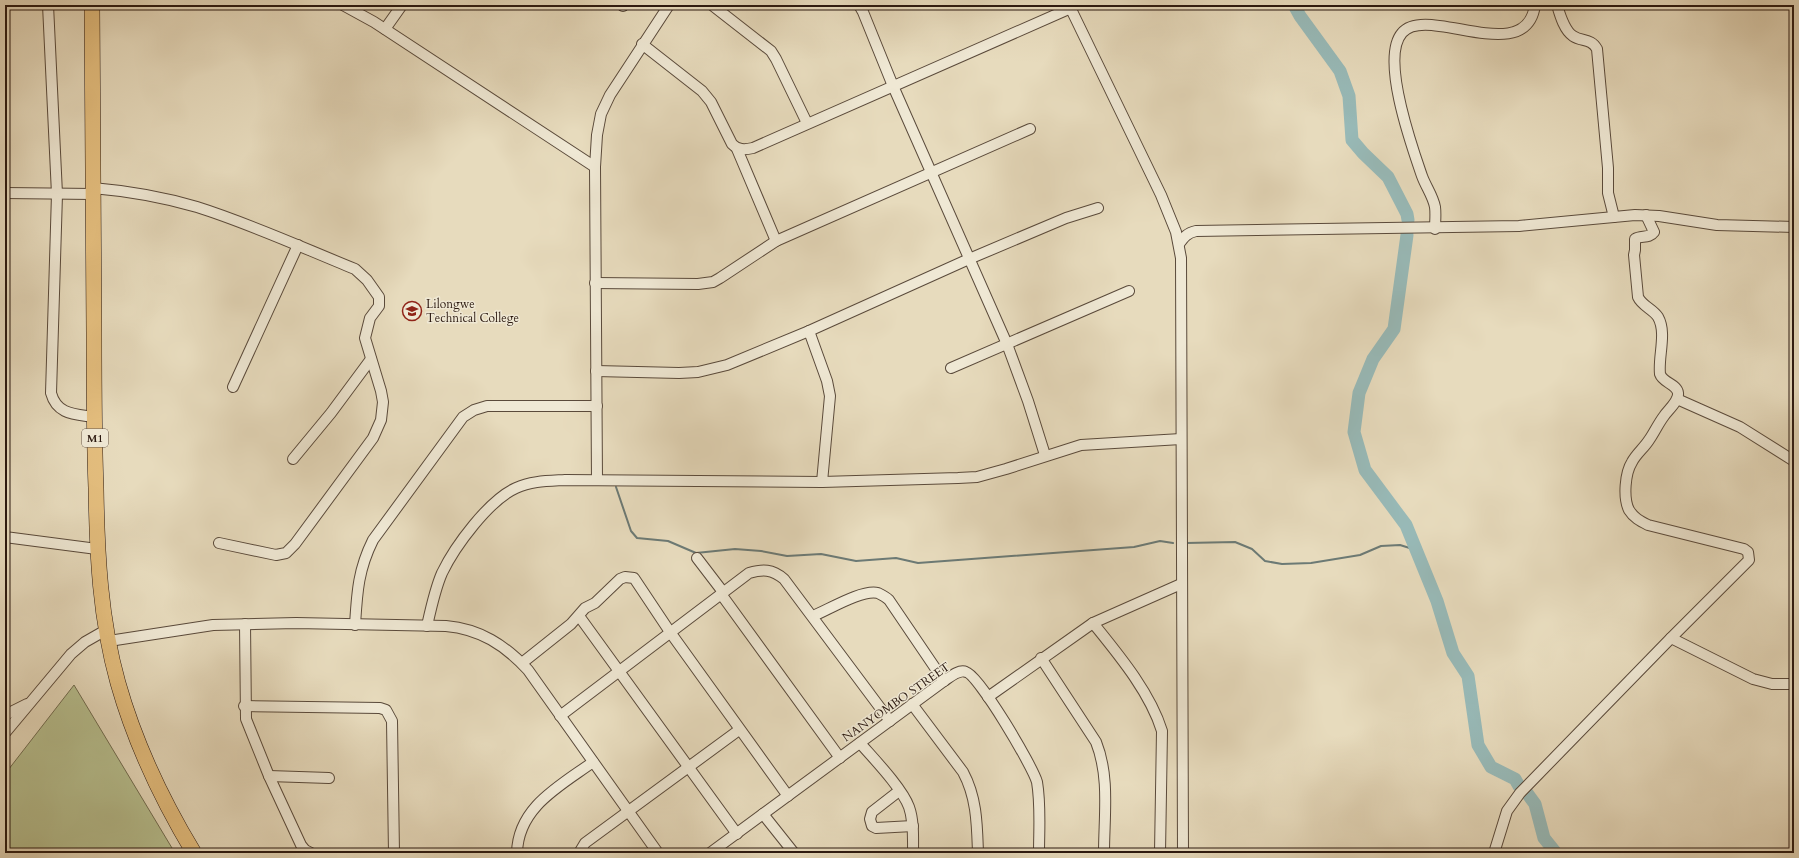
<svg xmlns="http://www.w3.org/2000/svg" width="1799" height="858" font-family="Cardo,serif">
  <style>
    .green { fill: #b7c090; stroke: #716c50 }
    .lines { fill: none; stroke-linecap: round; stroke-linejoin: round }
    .stream { stroke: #6c7a75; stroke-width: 2 }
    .river { stroke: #98bab8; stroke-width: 13 }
    .minor-casing { stroke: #5a4a3b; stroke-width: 12 }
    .highway-casing { stroke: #2b1910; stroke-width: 16 }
    .minor { stroke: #efe8d4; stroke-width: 10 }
    .highway { stroke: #e4be7e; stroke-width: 15 }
    .labels { text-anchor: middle; stroke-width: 3; stroke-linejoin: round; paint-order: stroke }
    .shield { fill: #efe8d4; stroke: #66574b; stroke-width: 1 }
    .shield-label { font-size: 11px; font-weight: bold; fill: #2b1910 }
    .poi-label { font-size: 12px; fill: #2b1910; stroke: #efe8d4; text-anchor: start }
    .street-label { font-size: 12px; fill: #2b1910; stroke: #efe8d4 }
  </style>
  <rect width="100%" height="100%" fill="#e7dbbd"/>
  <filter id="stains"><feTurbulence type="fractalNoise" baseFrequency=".005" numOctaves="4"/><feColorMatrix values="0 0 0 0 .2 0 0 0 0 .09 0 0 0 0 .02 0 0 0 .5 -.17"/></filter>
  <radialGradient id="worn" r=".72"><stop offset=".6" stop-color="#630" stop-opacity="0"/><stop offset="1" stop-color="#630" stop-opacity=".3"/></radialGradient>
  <polygon class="green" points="74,685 175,853 5,853 5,774"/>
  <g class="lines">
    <g class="stream">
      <polyline points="616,487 631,531 637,538 668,541 696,553 735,549 761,551 787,556 821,554 856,561 896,558 918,563 1134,547 1160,541 1173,543"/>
      <polyline points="1186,543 1235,542 1252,549 1265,561 1282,564 1311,563 1360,555 1381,546 1400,545 1416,550"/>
    </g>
    <g class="river">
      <polyline points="1294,5 1300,16 1340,71 1349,96 1352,140 1363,153 1388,177 1407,214 1408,220"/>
      <polyline points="1407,235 1394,329 1373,359 1359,393 1354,432 1365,470 1406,525 1437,601 1453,653 1468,676 1478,745 1491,767 1515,779 1519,786"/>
      <polyline points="1527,793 1535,804 1544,838 1556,853"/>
    </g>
    <defs>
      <g id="minor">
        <path d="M48,5L57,194L51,393C57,415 75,414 94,417"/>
        <polyline points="343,5 374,22 595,167"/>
        <polyline points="623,5 623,6"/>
        <polyline points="712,5 771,51 776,59 807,123"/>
        <polyline points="859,5 863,12 893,86 1007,344 1028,401 1045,455"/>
        <polyline points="1069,5 1161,195 1176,232 1181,258 1183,853"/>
        <path d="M1557,5C1560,15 1564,30 1573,36C1582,42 1591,38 1597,49L1608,168V193L1614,217"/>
        <polyline points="385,29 402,5"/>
        <path d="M642,44L702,91L711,102L732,144C738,150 744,150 753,148L1071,8"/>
        <polyline points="737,149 776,241"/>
        <path d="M93,188C128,191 163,197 197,207C251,224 303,248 355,269L367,280L379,297V306L370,318L365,338L381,391L383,402L381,420L373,438L295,544L286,553L276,555L219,543"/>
        <polyline points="5,193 93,194"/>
        <path d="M1435,229C1435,222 1436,214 1435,207C1433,196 1426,187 1422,176C1412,147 1380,58 1402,33C1426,3 1526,69 1535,5"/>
        <path d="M1179,244C1184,237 1187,233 1196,231L1519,226L1635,215L1659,216L1717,225L1794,227"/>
        <polyline points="595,283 698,284 713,282 720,278 776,241 1030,129"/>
        <polyline points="809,331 827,381 830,396 822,482"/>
        <polyline points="951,368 1129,291"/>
        <polyline points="596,371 679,373 698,372 727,365 809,331 969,259 1066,218 1098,208"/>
        <polyline points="233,387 298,245"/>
        <polyline points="1677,399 1740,427 1794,461"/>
        <polyline points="293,459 331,413 371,359"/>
        <polyline points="597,480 595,167 597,135 601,114 610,95 669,5"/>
        <polyline points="5,537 97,549"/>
        <polyline points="697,558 723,592"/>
        <polyline points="721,594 840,758"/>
        <polyline points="579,616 737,834"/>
        <path d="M813,616C828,610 862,589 878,593C882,595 886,597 889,600L944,681"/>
        <path d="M1093,623C1118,654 1150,692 1162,731L1160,853"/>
        <polyline points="245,624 246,719 269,776 301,845 305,850 311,853"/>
        <path d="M355,625C357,593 358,570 373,540L463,417L474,410L487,406H597"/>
        <path d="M427,626C431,608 435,589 442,573C455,546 489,500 516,488C531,481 548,481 565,480L822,482L958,478L977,477L1006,469L1081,445L1181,439"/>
        <polyline points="1671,638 1753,679 1772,684 1794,684"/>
        <path d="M109,641L213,625L296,623L446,626C480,629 505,645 528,670L658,853"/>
        <path d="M1041,658L1096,742C1110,777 1104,816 1104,853"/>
        <polyline points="522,663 571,624 585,608 595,603 620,579 625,577 634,578 670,632 788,796"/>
        <polyline points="988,697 1093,623 1181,584"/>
        <path d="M912,704L963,772C977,798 977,825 978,853"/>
        <polyline points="244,706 380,708 386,710 392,721 394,853"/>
        <polyline points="5,715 27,704"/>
        <path d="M560,716L749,573C763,569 772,569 784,579L890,721"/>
        <polyline points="5,733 71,654 85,642 106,630"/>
        <path d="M860,743C874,759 902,788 909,807C914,821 913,838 913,853"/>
        <polyline points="269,776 329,778"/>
        <polyline points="899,791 872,812 870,819 872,826 876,828 913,826"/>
        <polyline points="763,814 794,853"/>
        <path d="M517,853C518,807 560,786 593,762"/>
        <polyline points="579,853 585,843 739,730"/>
        <path d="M710,853L944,681C950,677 959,669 966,672C979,675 1033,767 1037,782C1041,805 1039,830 1039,853"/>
        <path d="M1494,853L1507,811L1520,793L1671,638L1749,560L1748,552L1744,549L1648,525C1640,521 1634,518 1629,510C1623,498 1625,473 1632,462C1636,454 1644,448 1649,440C1654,433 1658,424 1664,416C1668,410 1679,401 1678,393C1677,384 1663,383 1660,374C1658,356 1667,333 1658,317C1653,309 1642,306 1638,297L1634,255L1635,250V239C1641,235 1649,239 1654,232L1646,215"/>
      </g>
      <path id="highway" d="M92,5C92,114 93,223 94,332C94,384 94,436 96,488C97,554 100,619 118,683C135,743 162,800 194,853"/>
    </defs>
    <use href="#minor" class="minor-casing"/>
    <use href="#highway" class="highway-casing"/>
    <use href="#minor" class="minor"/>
    <use href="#highway" class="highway"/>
  </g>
  <defs>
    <symbol id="university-ring" viewBox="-11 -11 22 22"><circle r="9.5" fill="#efe8d4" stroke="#8f2418" stroke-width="1.5"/><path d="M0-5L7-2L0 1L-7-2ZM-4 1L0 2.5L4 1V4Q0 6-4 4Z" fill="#8f2418"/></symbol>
  </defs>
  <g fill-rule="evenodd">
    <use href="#university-ring" x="401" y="300" width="22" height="22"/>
  </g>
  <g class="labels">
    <rect class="shield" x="82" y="429" width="26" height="18" rx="3"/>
    <g class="shield-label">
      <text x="95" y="442">M1</text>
    </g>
    <g class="poi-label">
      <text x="426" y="308">Lilongwe<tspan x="426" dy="14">Technical College</tspan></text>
    </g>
    <g class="street-label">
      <text transform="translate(896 702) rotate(-35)" y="4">NANYOMBO STREET</text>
    </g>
  </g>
  <rect width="1799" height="858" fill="none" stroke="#e7dbbd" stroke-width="20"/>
  <rect x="6" y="6" width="1787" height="846" fill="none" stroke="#2b1910" stroke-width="2"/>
  <rect x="10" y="10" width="1779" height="838" fill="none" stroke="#2b1910"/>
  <rect width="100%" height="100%" filter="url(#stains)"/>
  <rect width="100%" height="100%" fill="url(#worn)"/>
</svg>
